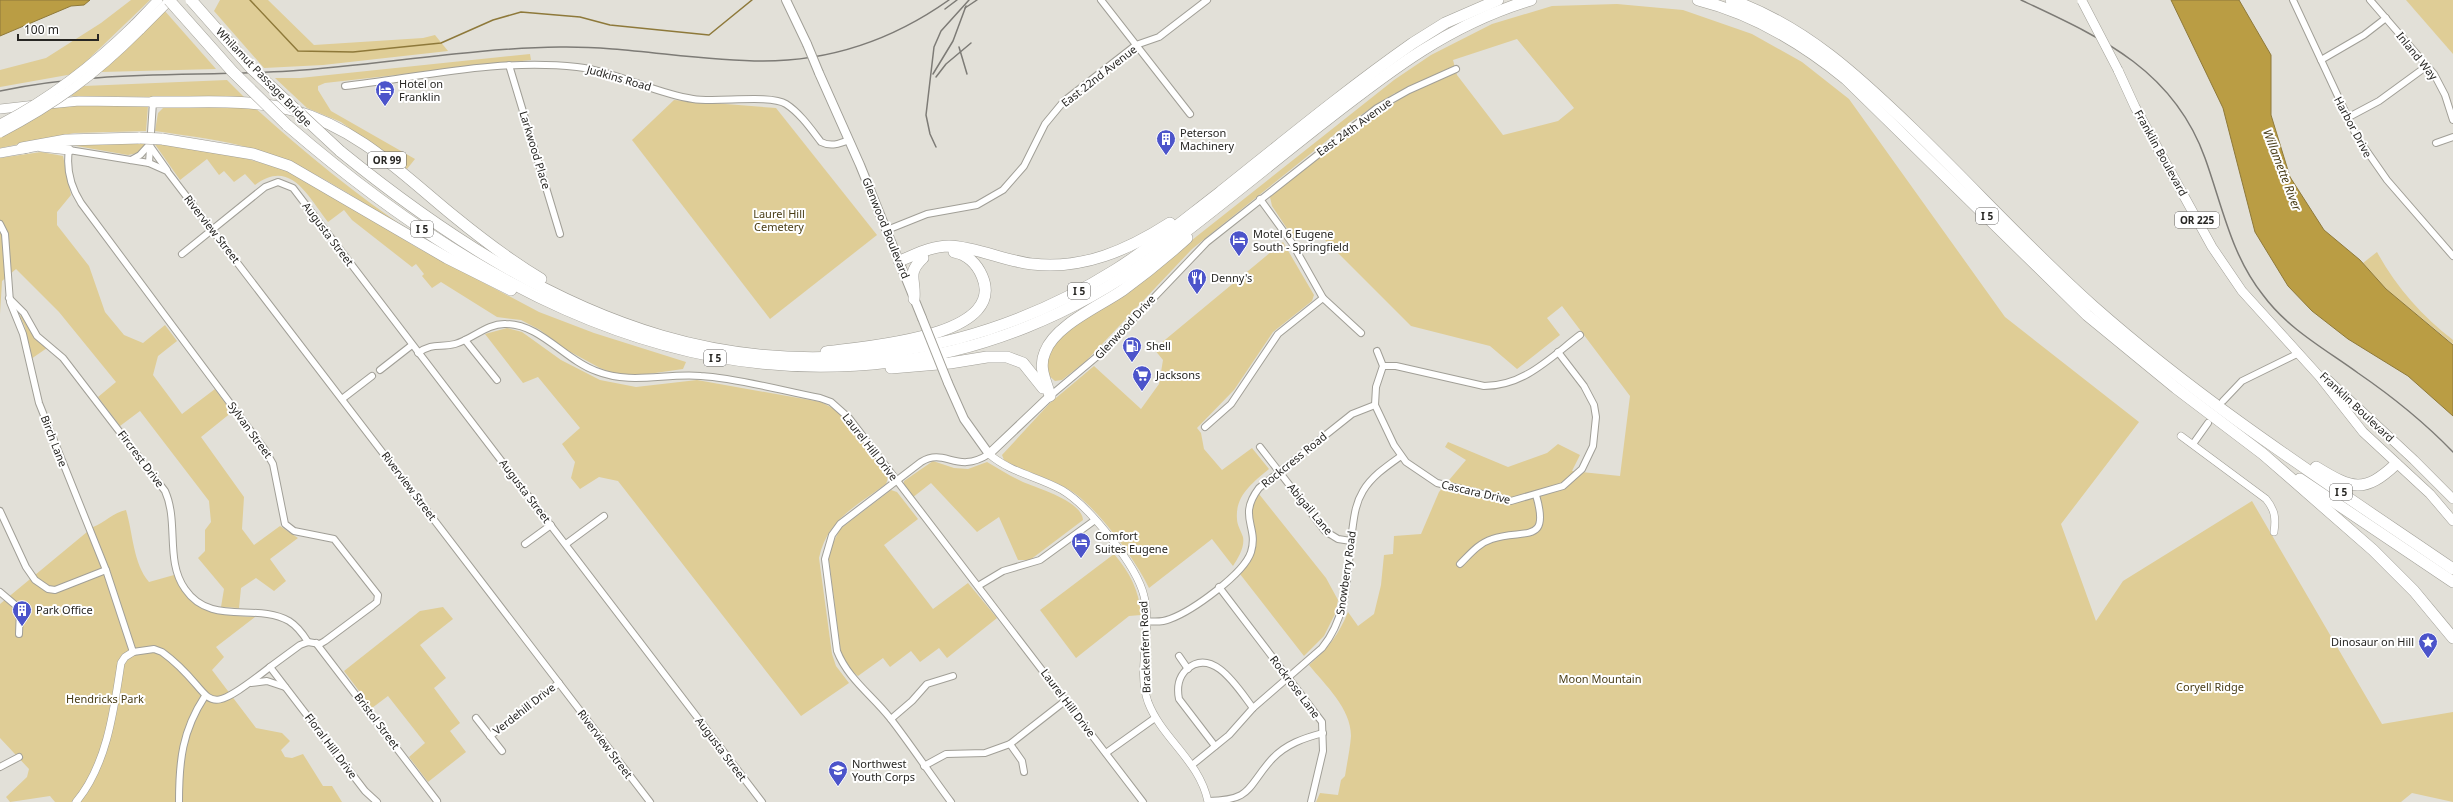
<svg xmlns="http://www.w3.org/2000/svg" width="2453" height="802" font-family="'Noto Sans',sans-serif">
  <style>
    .green { fill: #dfcd96; fill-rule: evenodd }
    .water { fill: #ba9d44; stroke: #8e793a }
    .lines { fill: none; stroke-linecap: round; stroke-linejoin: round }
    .stream { stroke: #8e793a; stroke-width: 1.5 }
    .minor-casing { stroke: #a19f97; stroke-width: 8 }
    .tertiary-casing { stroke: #a19f97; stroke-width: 8 }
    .secondary-casing { stroke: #a19f97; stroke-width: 10 }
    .primary-casing { stroke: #a19f97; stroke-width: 10 }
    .motorway-casing { stroke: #a19f97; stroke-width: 12 }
    .minor { stroke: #fff; stroke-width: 6 }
    .tertiary { stroke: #fff; stroke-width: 7 }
    .secondary { stroke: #fff; stroke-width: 8 }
    .primary { stroke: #fff; stroke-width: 9 }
    .motorway { stroke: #fff; stroke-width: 11 }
    .rail { stroke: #7d7b76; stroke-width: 1.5 }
    .secondary-bridge-casing { stroke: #a19f97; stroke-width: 10; stroke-linecap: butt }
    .primary-bridge-casing { stroke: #a19f97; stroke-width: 10; stroke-linecap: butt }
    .motorway-bridge-casing { stroke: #a19f97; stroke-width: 12; stroke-linecap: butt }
    .secondary-bridge { stroke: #fff; stroke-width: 8 }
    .primary-bridge { stroke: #fff; stroke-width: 9 }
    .motorway-bridge { stroke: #fff; stroke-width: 11 }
    .labels { text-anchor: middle; stroke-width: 4; stroke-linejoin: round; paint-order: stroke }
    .shield { fill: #fff; stroke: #686765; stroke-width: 1 }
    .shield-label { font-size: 10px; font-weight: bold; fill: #272623 }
    .street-label { font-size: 11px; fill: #272623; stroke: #fff }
    .poi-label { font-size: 11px; fill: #272623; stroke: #fff; text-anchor: start }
    .park-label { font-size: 11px; fill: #483c15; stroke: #fff }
    .water-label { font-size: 12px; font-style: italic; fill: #4d411b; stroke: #fff }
  </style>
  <rect width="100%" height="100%" fill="#e2e0d8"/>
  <g class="green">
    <polygon points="131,0 150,0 73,74 0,87 0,70 46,58 101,23"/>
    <polygon points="220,0 268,0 314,45 423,38 435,35 448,51 323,65 264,68 214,11"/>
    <polygon points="2406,0 2453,0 2453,54"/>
    <path d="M1617,4L1683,10L1752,34L1802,62L1849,99L2005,317L2139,422L2061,524L2096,621L2123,581L2252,501L2382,724L2453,712V802L2412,793L2401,802H1316L1320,793L1338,795L1341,780L1345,776C1347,763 1350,749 1351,736C1351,708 1325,685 1309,665C1328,649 1339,634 1348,612L1358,626L1374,614L1381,585L1384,555L1393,554L1394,536L1421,534L1439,492L1466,460L1445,447L1448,442L1508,467L1547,453L1558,444L1580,455L1572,471L1620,476L1630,396L1562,306L1547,318L1560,335L1517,369L1490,346L1411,326L1315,230L1294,239L1272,206L1270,197L1348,134L1396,102L1395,93L1350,122L1192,249L1086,361L1062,380L1055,381L1047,374V356L1060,337L1187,244L1394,80L1431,55L1492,24L1552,6ZM1517,39L1574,108L1558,121L1503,135L1457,75L1453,60Z"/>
    <polygon points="164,10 216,69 101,72"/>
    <polygon points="530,54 531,60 325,83 318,86 318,90 331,111 415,159 407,169 341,122 307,108 275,78 300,78"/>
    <polygon points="227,80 245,98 71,96 84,86"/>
    <polygon points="674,100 776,108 877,235 770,319 632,140"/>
    <polygon points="58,104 148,106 146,131 74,133 0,148 0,137"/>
    <path d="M165,106L254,107C305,153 356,195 413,233C362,204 313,166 257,150C224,140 189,136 155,131L158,113Z"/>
    <polygon points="146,143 138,153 128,155 65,144"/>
    <path d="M154,143L231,154L285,170L347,204L416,247L539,312L594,333L686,362L683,369L641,375L616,374L600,368L565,349L540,330L521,320L497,317L441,282L432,288L422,276L424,274L416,264L412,267L352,220L344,210L328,222C308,197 291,158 255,185L245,174L234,182L224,171L219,175L207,159L180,180Z"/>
    <polygon points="41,152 63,156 71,195 57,212 57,225 89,266 105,312 124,335 143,343 165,325 177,341 158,356 153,375 182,414 215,389 232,412 201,437 244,497 242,529 254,545 280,526 298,538 270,559 286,581 274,591 256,578 241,588 239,608 221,607 224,589 198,558 205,551 205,530 211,522 209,501 140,411 120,426 98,397 116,382 59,312 16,269 2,281 0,314 0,158"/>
    <path d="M1283,242L1314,295L1312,301L1273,332L1234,390L1197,428L1201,433L1204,449L1222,470L1252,448L1269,469C1252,483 1235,496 1237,519C1237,525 1241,531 1243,537C1245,547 1238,558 1233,566L1212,539L1149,588C1136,560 1095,504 1068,489C1048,477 1024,472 1004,460L1002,455L1050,403L1094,366L1141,409L1159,384L1163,360L1154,349Z"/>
    <path d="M2377,252C2396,287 2422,316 2453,340V344L2386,289L2363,263Z"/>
    <polygon points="22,314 47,348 31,359 25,327 20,316"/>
    <path d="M507,328L522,332L561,360L600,380L636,387L697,380L821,402L840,412L888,478L886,484C856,506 827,520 819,558L832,654L836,666L849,683L801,716L618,481L599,477L580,489L571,478L575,462L562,444L580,428L538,377L523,383L485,334Z"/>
    <path d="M933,461L954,468L968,469L987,462C999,469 1010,476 1023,482C1037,488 1082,501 1083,520L1030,560H1018L999,517L977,532L931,483L912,498L904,486V481Z"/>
    <polygon points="891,490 897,492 918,519 884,545 933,609 968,583 997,618 947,658 939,648 920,662 911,651 890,667 883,658 858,676 847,667 841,654 828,553 840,529"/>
    <path d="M1259,494L1326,578L1338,600L1335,614L1324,636L1304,656L1240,574C1273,538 1238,524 1259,494Z"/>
    <path d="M126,510C133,533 133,563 149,582L174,575C192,614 216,615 255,617L216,647L224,657L212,670L256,728L282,733L290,741L281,750L285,757L292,758L303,754L323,786H332L342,802H55L50,796L10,802L6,797L27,777L29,769L0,738V604L93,527C104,523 114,512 126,510Z"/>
    <path d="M1114,554C1130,573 1139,590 1141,615L1129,616L1076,658L1040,610Z"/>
    <polygon points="443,607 453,619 420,645 446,678 434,688 460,723 450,731 466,752 428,782 409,757 425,743 388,696 372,708 344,671 420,611"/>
  </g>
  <g class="water">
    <polygon points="0,0 90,0 84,5 71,6 0,36"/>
    <polygon points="2171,0 2239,0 2271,55 2271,115 2290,177 2324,230 2360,260 2386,289 2453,345 2453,416 2408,376 2348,339 2312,311 2288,286 2255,232 2223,108"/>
  </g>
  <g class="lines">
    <polyline class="stream" points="250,0 298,51 353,52 441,43 493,20 521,12 580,17 610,25 709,35 752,0"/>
    <defs>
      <g id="minor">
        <polyline points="1101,0 1190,114"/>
        <polyline points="2293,0 2357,137 2387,180 2453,256"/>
        <polyline points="2370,0 2434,74 2445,95 2453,120"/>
        <polyline points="2321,60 2364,35 2386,18"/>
        <polyline points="509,65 560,234"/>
        <path d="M345,86C421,77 500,58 577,67C618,72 653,93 693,99C716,103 770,94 786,104C800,113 811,129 821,142C831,147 839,144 849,140"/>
        <polyline points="2347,118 2379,101 2427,66"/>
        <polyline points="2436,143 2453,137"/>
        <polyline points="150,146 167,170"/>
        <polyline points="131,160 140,155 149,145"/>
        <polyline points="149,163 153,102"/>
        <polyline points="1260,199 1292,243 1323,298 1361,333"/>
        <path d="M0,224L5,234L10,302L23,334L39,403L106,570L133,652L154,649L162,652C220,694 194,727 270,667L365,791L377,802"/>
        <polyline points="887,230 927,214 977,205 1003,190 1024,166 1045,124 1064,101 1136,45 1159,37 1207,0"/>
        <polyline points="182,254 265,187 278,182 293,188 762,802"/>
        <path d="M9,298L24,313L37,336L63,358L165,491C179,522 165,561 185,589C211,627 256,602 289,621C297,626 303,634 308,642"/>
        <polyline points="465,340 497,380"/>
        <polyline points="1377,351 1383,366 1376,387 1375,405 1394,445 1406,462 1437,483 1511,501 1563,486 1582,469 1593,446 1596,417 1594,405 1584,386 1558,352"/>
        <path d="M418,353C433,342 440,348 455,344C473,339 487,323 506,324C540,324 565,360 596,371C631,385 664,373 701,376C737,378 783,391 820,398L831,402L849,418L1143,802"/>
        <path d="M1383,366H1396L1484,386C1524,386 1550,358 1580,335"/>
        <polyline points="380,370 412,345"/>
        <polyline points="1050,396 1100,354 1207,242 1377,108 1409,90 1456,69"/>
        <polyline points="342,399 372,376"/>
        <polyline points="2223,401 2242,381 2299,353"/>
        <polyline points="1205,427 1231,404 1278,334 1323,298"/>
        <polyline points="2193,444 2208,423"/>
        <polyline points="1260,447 1325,531 1338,539 1351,541"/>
        <polyline points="0,511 26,567 35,580 48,589 55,590 106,570"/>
        <polyline points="525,544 551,525"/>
        <polyline points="566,544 604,516"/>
        <path d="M1460,564C1470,554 1479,543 1492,539C1523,528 1551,546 1536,495"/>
        <polyline points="978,586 1003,571 1040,560 1095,520"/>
        <polyline points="1219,587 1322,722 1323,751 1311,802"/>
        <polyline points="0,592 20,609 19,634"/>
        <path d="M1146,621C1154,622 1163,622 1170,619C1192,611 1244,574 1251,552C1259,526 1237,517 1259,488L1352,414L1375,405"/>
        <polyline points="316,643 437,801"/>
        <polyline points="1179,656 1188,669"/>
        <path d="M270,667L300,645L308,642L320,644L325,641L372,606L377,602L378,595L334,539L294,531L285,524L273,464L265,450L81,203C71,187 66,169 69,150L149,163L167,171L650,802"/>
        <polyline points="251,683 267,681 285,687"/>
        <polyline points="476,718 502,751"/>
        <polyline points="891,719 912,701 927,684 953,676"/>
        <polyline points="490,736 559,683"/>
        <polyline points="1010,744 1022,761 1024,772"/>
        <path d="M1215,746L1179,699C1177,689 1178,678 1186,670C1213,645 1239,690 1253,708"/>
        <polyline points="1106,753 1155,718"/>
        <path d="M1192,765L1229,735L1253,708L1322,648C1349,615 1347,572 1352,532C1354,518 1355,504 1363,491C1372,476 1387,466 1401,456"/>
        <polyline points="924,766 946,754 985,753 1010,744 1065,701"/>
        <polyline points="0,767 19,757"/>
        <path d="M1208,801C1253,800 1246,788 1272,759C1286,744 1304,738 1323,733"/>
        <path d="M179,802C179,761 182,731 205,696"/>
        <path d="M951,802C930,774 911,745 890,718C872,695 848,679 837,651L825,559L832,535L840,524L921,462C946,447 956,475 989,454"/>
      </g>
      <g id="tertiary">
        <path d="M2181,436L2266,499C2275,510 2276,518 2274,532"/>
        <path d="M989,454C1011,473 1037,476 1062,490C1089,506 1137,566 1144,596C1153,631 1136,668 1148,702C1162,739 1200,761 1208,802"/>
        <path d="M76,802C107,765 114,710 121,663L125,657L133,652"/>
      </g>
      <g id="secondary">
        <polyline points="786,0 807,44"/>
        <polyline points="819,73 860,165 922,318"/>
        <polyline points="948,383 964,419 989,454 1050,396"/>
      </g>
      <g id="primary">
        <polyline points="134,25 158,0"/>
        <polyline points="140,30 170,0"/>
        <polyline points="2118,70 2135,107 2212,247 2242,291 2319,376 2363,432 2430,494 2453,521"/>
        <polyline points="49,104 79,101 153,102"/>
        <polyline points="0,109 36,105"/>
        <polyline points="41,147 69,150"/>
        <polyline points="0,153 28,148"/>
        <polyline points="2328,380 2414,460 2453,499"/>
      </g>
      <g id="motorway">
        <path d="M1698,0C1754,14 1802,43 1846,79L2087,315L2176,388L2263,454L2373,550L2414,591L2453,638"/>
        <path d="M1731,0C1805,26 1859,77 1914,130C1974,188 2031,251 2093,306C2205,405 2330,485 2453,569"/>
        <path d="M153,102C198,103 248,98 292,110C360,129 402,174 455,217C482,239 511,261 541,279"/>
        <path d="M287,125C456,271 658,391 890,362C984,351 1074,314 1151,258C1208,216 1263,170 1319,126C1387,73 1447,25 1531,0"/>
        <polyline points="162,139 253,154 289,166 447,258 511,290"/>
        <polyline points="22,148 66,140 140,138"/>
        <path d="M340,151C436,229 543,301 662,336C816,381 981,354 1115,270C1152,247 1185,219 1219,193C1283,142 1346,90 1413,43L1445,23L1498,0"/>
        <path d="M899,261C915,255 931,246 949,246C977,247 1005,261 1032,264C1083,270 1128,250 1170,223"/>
        <path d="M914,299C916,279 906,274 923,258"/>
        <path d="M826,352C860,347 1009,338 982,276C977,264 967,254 954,252"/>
        <polyline points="891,368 950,363 987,357 1007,357 1023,363 1043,388"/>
        <path d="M1050,396C1046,380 1038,368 1045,352C1055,325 1100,306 1123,290C1145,274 1167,256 1187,238"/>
        <path d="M2316,467C2352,489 2364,494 2396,464"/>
        <polyline points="2300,479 2453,582"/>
      </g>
    </defs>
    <use href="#minor" class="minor-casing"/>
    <use href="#tertiary" class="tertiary-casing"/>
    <use href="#secondary" class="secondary-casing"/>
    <use href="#primary" class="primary-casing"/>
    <use href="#motorway" class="motorway-casing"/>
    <use href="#minor" class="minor"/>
    <use href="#tertiary" class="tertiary"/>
    <use href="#secondary" class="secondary"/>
    <use href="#primary" class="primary"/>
    <use href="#motorway" class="motorway"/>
    <g class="rail">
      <path d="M2021,0C2100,37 2173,69 2205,158C2222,205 2231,255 2263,295C2288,329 2325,349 2358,373C2393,397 2424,422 2453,452"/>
      <polyline points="965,8 977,0"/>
      <polyline points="945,9 957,0"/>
      <polyline points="959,47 967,74"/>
      <polyline points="933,74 953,41 966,6"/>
      <polyline points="936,77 946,64 971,43"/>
      <path d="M0,91C96,70 192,77 290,71C380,65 470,48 560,47C628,46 695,61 763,61C831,61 894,39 949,0"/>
      <polyline points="936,147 930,134 926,115 934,47 941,31 969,0"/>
    </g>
    <defs>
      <g id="secondary-bridge">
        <polyline points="807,44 819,73"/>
        <polyline points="922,318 948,383"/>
      </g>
      <g id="primary-bridge">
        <polyline points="2082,1 2118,70"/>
        <path d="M0,124C51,98 93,65 134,25"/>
        <path d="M0,133C56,104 95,75 140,30"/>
      </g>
      <g id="motorway-bridge">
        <polyline points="169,0 232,71 287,125"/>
        <polyline points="191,0 252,69 340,151"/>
        <polyline points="140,138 162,139"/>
      </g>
    </defs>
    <use href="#secondary-bridge" class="secondary-bridge-casing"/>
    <use href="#primary-bridge" class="primary-bridge-casing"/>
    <use href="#motorway-bridge" class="motorway-bridge-casing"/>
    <use href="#secondary-bridge" class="secondary-bridge"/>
    <use href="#primary-bridge" class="primary-bridge"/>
    <use href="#motorway-bridge" class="motorway-bridge"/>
  </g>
  <defs>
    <symbol id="hotel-pin" viewBox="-11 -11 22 30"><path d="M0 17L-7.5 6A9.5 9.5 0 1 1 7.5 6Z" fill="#4c54ca" stroke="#fff"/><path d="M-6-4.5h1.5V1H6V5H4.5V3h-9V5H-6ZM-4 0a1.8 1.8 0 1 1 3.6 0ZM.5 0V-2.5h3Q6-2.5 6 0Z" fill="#fff"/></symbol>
    <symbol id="building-pin" viewBox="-11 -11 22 30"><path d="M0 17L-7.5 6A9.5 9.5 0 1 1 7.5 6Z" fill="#4c54ca" stroke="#fff"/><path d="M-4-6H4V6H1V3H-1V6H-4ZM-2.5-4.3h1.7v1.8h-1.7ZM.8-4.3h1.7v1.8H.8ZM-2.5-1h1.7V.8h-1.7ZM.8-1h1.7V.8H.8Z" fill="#fff"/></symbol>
    <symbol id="restaurant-pin" viewBox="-11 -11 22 30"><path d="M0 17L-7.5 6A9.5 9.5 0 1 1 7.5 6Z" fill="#4c54ca" stroke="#fff"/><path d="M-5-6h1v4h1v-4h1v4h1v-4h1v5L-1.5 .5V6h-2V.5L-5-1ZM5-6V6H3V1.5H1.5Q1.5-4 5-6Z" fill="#fff"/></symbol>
    <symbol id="fuel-pin" viewBox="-11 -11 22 30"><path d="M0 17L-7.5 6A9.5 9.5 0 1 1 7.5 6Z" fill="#4c54ca" stroke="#fff"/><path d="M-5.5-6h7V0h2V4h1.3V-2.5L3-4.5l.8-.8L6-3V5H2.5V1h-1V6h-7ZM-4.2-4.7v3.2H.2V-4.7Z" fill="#fff"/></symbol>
    <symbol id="supermarket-pin" viewBox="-11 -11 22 30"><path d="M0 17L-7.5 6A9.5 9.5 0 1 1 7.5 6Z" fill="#4c54ca" stroke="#fff"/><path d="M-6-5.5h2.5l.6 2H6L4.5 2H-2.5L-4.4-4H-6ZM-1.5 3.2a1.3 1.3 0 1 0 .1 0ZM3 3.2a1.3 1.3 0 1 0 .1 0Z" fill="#fff"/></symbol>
    <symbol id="sight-pin" viewBox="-11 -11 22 30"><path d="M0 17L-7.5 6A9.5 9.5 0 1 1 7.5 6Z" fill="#4c54ca" stroke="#fff"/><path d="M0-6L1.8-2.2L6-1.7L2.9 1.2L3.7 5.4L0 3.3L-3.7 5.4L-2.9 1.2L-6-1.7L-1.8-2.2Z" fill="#fff"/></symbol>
    <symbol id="school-pin" viewBox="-11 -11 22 30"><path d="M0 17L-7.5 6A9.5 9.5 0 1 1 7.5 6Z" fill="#4c54ca" stroke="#fff"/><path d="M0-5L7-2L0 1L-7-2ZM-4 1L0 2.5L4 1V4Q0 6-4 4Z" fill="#fff"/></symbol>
  </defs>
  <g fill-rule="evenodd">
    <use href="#hotel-pin" x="374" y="79" width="22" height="30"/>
    <use href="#building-pin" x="1155" y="128" width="22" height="30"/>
    <use href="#hotel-pin" x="1228" y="229" width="22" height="30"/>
    <use href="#restaurant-pin" x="1186" y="267" width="22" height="30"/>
    <use href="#fuel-pin" x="1121" y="335" width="22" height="30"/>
    <use href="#supermarket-pin" x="1131" y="364" width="22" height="30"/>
    <use href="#hotel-pin" x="1070" y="531" width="22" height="30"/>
    <use href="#building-pin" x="11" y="599" width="22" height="30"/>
    <use href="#sight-pin" x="2417" y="631" width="22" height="30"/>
    <use href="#school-pin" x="827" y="759" width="22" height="30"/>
  </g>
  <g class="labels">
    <g class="shield">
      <rect x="368" y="152" width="38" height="16" rx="3"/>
      <rect x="1976" y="208" width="22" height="16" rx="3"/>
      <rect x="2175" y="212" width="44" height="16" rx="3"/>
      <rect x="411" y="221" width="22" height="16" rx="3"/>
      <rect x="1068" y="283" width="22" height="16" rx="3"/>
      <rect x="704" y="350" width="22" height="16" rx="3"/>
      <rect x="2330" y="484" width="22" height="16" rx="3"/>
    </g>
    <g class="shield-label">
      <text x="387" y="164">OR 99</text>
      <text x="1987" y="220">I 5</text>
      <text x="2197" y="224">OR 225</text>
      <text x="422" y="233">I 5</text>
      <text x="1079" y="295">I 5</text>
      <text x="715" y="362">I 5</text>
      <text x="2341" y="496">I 5</text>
    </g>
    <g class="street-label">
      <text transform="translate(2417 56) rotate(51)" y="4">Inland Way</text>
      <text transform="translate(1099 76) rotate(-38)" y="4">East 22nd Avenue</text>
      <text transform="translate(264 77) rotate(46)" y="4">Whilamut Passage Bridge</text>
      <text transform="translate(619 78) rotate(16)" y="4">Judkins Road</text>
      <text transform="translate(1354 127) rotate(-36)" y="4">East 24th Avenue</text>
      <text transform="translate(2353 127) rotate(62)" y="4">Harbor Drive</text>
      <text transform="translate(535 150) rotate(73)" y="4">Larkwood Place</text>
      <text transform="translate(2161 153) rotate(61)" y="4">Franklin Boulevard</text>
      <text transform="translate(886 228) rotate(68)" y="4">Glenwood Boulevard</text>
      <text transform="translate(212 229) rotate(52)" y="4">Riverview Street</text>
      <text transform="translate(328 234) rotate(53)" y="4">Augusta Street</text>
      <text transform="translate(1125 327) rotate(-47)" y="4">Glenwood Drive</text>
      <text transform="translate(2357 407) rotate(43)" y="4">Franklin Boulevard</text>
      <text transform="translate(250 430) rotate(54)" y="4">Sylvan Street</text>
      <text transform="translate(54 441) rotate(69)" y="4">Birch Lane</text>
      <text transform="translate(870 447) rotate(52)" y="4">Laurel Hill Drive</text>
      <text transform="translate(141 459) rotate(53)" y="4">Fircrest Drive</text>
      <text transform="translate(1294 460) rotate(-39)" y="4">Rockcress Road</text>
      <text transform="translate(409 486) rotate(53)" y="4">Riverview Street</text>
      <text transform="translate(525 491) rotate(53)" y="4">Augusta Street</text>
      <text transform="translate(1476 492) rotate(13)" y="4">Cascara Drive</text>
      <text transform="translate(1310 509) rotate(50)" y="4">Abigail Lane</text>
      <text transform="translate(1346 573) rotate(-82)" y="4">Snowberry Road</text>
      <text transform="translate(1145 647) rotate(-92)" y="4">Brackenfern Road</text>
      <text transform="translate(1295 687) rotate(53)" y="4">Rockrose Lane</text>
      <text transform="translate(1068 703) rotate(53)" y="4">Laurel Hill Drive</text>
      <text transform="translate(524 709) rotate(-38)" y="4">Verdehill Drive</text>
      <text transform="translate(377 721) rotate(53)" y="4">Bristol Street</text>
      <text transform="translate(605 744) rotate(53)" y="4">Riverview Street</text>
      <text transform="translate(331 746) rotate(53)" y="4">Floral Hill Drive</text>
      <text transform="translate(721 749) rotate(53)" y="4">Augusta Street</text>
    </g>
    <g class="poi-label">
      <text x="399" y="88">Hotel on<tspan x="399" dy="13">Franklin</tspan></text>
      <text x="1180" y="137">Peterson<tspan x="1180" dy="13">Machinery</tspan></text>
      <text x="1253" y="238">Motel 6 Eugene<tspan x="1253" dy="13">South - Springfield</tspan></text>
      <text x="1211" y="282">Denny's</text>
      <text x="1146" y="350">Shell</text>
      <text x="1156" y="379">Jacksons</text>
      <text x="1095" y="540">Comfort<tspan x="1095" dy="13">Suites Eugene</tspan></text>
      <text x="36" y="614">Park Office</text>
      <text x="2414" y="646" text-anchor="end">Dinosaur on Hill</text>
      <text x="852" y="768">Northwest<tspan x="852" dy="13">Youth Corps</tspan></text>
    </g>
    <g class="park-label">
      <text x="779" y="218">Laurel Hill<tspan x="779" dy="13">Cemetery</tspan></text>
      <text x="1600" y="683">Moon Mountain</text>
      <text x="2210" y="691">Coryell Ridge</text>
      <text x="105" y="703">Hendricks Park</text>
    </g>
    <g class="water-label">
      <text transform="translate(2282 170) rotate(69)" y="4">Willamette River</text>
    </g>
  </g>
  <path d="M18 34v6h80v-6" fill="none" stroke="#272623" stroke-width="2"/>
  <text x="24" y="34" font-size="12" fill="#272623" stroke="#ffffff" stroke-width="3" paint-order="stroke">100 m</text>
</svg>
